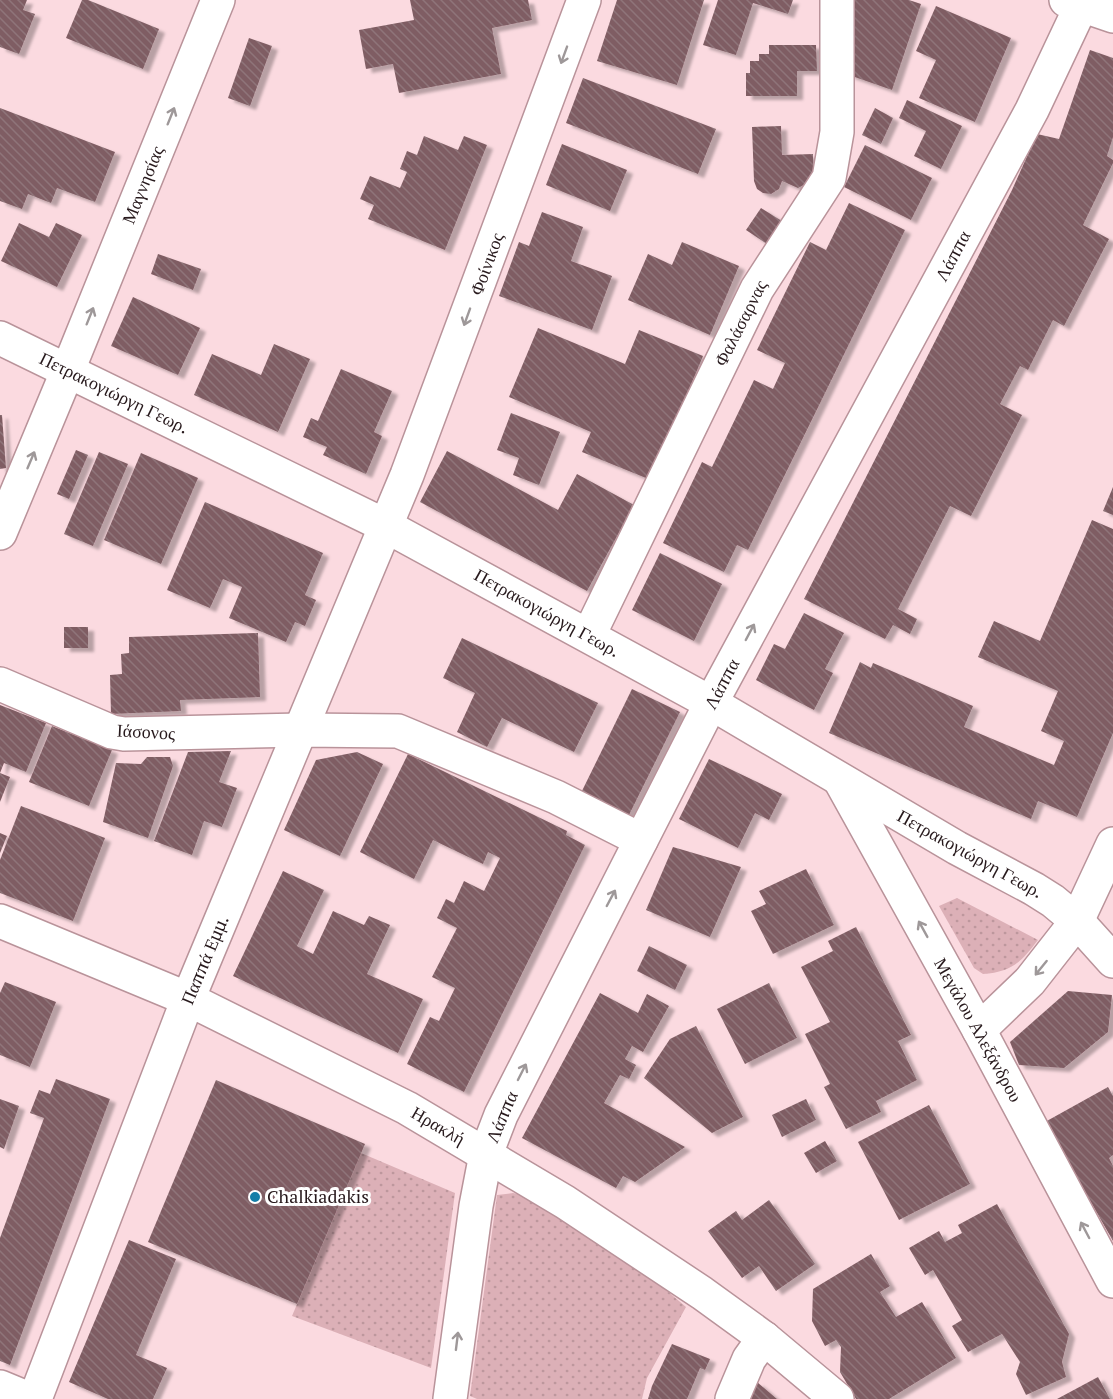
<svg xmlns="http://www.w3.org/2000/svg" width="1113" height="1399" font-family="'PT Serif',serif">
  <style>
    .grass { fill: url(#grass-dots) }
    .building { fill: url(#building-back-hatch); filter: url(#shadow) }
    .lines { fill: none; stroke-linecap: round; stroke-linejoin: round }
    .minor-casing { stroke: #b9939a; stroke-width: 36 }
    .minor { stroke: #fff; stroke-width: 33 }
    .oneway { stroke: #9e9899 }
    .poi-dot { fill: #157ea8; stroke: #fff; stroke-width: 2 }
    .labels { text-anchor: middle; stroke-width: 6; stroke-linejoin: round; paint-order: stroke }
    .street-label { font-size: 18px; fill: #27191c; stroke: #fff }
    .poi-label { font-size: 18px; fill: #27191c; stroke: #fff; text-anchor: start }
  </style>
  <defs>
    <pattern id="grass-dots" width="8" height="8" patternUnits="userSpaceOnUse" patternTransform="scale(1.5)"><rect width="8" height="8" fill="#dcb0b7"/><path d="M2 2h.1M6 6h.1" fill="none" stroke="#bd979d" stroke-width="1.8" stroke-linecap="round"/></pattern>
    <pattern id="building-back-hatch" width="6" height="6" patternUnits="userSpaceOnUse" patternTransform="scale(1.5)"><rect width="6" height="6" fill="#7f5d63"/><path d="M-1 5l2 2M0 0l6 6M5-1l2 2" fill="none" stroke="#8f7479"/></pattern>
    <filter id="shadow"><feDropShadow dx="6" dy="4" stdDeviation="1.5" flood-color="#0004"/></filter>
  </defs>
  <rect width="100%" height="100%" fill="#fbdae0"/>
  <g class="grass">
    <path d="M957,898L1038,940C1021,962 1012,972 983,974L974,968L939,906Z"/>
    <polygon points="361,1153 455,1193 431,1368 292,1316"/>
    <polygon points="513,1193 522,1195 536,1202 658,1283 686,1307 647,1378 642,1399 477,1399 470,1396 497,1195"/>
  </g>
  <g class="building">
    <polygon points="0,0 27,0 23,10 35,14 19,54 0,47"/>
    <polygon points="82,0 88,0 159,29 143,69 66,38"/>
    <polygon points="410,0 528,0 532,20 492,28 501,74 399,93 393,64 366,69 359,30 414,20"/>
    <polygon points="617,0 704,0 677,85 597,61"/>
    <polygon points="718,0 793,0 788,14 753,3 736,55 703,45"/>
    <polygon points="851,0 909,0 921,4 892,90 849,75"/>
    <polygon points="936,6 1011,38 975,122 919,98 936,60 916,51"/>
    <polygon points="249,38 272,46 250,106 228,98"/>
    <polygon points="769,45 816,45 817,71 797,71 797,96 746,96 746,73 750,73 750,61 759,61 759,54 769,54"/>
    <polygon points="1090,50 1113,58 1113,137 1107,156 1113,160 1113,163 1083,225 1109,239 1064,326 1053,320 1028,370 1020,366 1000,404 1022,415 971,516 950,506 898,609 917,619 910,634 893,625 885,639 804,599 1012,190 1037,134 1059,139"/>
    <polygon points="583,78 716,129 698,174 566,123"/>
    <polygon points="907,100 962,126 941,169 914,156 926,131 899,118"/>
    <polygon points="0,108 115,152 95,202 57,188 51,203 28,194 22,209 0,201"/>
    <polygon points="875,108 893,118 881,144 862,135"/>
    <polygon points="781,126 782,155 813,154 813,180 798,188 782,181 779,189 771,194 763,193 757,189 754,181 752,127"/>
    <polygon points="424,136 458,150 464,136 487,145 445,250 368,219 374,205 360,199 370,176 400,188 407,172 400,169 407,151 417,155"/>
    <polygon points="562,144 627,170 610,211 546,185"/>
    <polygon points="865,145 932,178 911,220 844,187"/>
    <polygon points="849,203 905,230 748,550 737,545 724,572 663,543 702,462 712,467 754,380 773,389 785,363 757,350 810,242 826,250"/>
    <polygon points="761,208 785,223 770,246 746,230"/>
    <polygon points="542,212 583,227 571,261 612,276 592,330 499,296 519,242 529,246"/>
    <polygon points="19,223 49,237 56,223 82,235 57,287 1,261"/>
    <polygon points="682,242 739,266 710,335 628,300 648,254 672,265"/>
    <polygon points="158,254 201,269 193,290 151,274"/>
    <polygon points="133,297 200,328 178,375 111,346"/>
    <polygon points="538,328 625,364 639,330 703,356 651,480 582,452 591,432 509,397"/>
    <polygon points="274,344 310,359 278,432 194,395 212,354 261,375"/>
    <polygon points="341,369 392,391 374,432 382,436 366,474 323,455 327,447 303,437 311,418 318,421"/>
    <polygon points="511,413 560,432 539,485 513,475 519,458 497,450"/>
    <polygon points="0,415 2,415 6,468 0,469"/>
    <polygon points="76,450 88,455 69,499 57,494"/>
    <polygon points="447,451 558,510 577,474 634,505 587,591 420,502"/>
    <polygon points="99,452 128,464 93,546 64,534"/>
    <polygon points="141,453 198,478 161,564 104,540"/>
    <polygon points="1113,487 1113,515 1103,511"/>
    <polygon points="205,502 323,553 305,595 316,600 305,626 295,622 286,642 229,618 242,587 223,579 210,608 167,590"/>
    <polygon points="1092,520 1113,529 1113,733 1077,817 1038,801 1031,819 829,733 860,662 871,668 873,663 973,706 964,727 1054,765 1064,741 1041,731 1058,691 978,657 994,621 1040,641"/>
    <polygon points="660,553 722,584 694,641 632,610"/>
    <polygon points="804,613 844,633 825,669 833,673 814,710 756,680 774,644 785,649"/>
    <rect x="64" y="627" width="24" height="21"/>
    <polygon points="258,633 260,697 180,700 181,711 111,714 110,675 122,674 121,654 129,653 129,637"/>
    <polygon points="462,638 598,703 574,752 502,718 487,747 457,732 475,693 443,678"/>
    <polygon points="632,689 680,712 627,819 580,795"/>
    <polygon points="0,705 46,723 26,772 4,763 0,773"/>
    <polygon points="52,726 112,750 89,806 29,782"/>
    <polygon points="231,751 219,782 237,788 222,827 204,821 192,855 154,841 188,752"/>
    <polygon points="357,752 383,764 340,856 284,830 316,760"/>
    <polygon points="408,754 567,831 566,835 585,845 464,1092 407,1064 430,1017 439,1021 455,988 432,977 457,928 437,918 446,899 454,903 464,881 484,891 500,858 488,852 483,864 433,840 414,879 360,852"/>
    <polygon points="147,757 170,757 173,766 148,838 103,822 116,763 141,764"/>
    <polygon points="709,759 782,794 769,820 755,813 738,848 679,819"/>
    <polygon points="0,773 10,777 0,802"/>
    <polygon points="21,806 105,838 73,921 0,893 0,860"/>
    <polygon points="0,833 7,836 0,853"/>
    <polygon points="673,847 741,867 710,937 646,910"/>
    <polygon points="806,869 834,925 773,954 751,911 766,904 759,891"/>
    <polygon points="283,871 324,890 297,946 313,954 333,911 364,925 369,916 390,925 367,974 423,999 398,1053 233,976"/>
    <polygon points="856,927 911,1035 898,1041 917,1080 876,1101 881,1112 846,1129 824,1087 830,1084 805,1034 830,1022 801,967 833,951 828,941"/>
    <polygon points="649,946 687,965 675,990 637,971"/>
    <polygon points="5,982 56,1002 30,1067 0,1055 0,993"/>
    <polygon points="769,983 797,1038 745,1064 717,1009"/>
    <polygon points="1068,991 1112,995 1108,1032 1064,1068 1019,1065 1010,1042"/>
    <polygon points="600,993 638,1013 647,994 669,1006 643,1052 632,1046 625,1059 636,1065 629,1079 620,1075 604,1103 685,1147 635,1182 623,1176 616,1188 522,1138"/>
    <polygon points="696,1026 743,1117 712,1133 644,1078 670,1039"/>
    <polygon points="56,1079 110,1099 10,1365 0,1361 0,1238 44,1118 30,1113 39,1090 50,1094"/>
    <polygon points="216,1080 365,1144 297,1304 148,1242"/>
    <polygon points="1108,1087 1113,1096 1113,1155 1109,1158 1113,1166 1113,1241 1045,1122"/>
    <polygon points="0,1099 19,1106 4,1149 0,1147"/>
    <polygon points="806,1099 816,1120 782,1137 772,1115"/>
    <polygon points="929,1105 970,1184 899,1220 858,1142"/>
    <polygon points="825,1141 837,1161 816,1173 804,1153"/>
    <polygon points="769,1200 815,1264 776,1291 759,1266 742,1278 708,1231 736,1211 742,1220"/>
    <polygon points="997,1204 1069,1334 1062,1362 1066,1377 1026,1395 1016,1374 1020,1362 1002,1334 968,1352 952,1326 962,1320 933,1270 925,1275 909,1248 939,1231 945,1242 962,1233 958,1225"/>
    <polygon points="129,1240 176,1259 136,1355 167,1368 153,1399 108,1399 69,1382"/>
    <polygon points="871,1254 890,1286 880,1292 896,1317 922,1302 956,1358 889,1399 856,1399 840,1372 841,1347 836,1340 825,1346 812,1321 813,1289"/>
    <polygon points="672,1344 710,1359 705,1370 700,1368 687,1399 648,1399 652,1386"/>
    <polygon points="1098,1377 1110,1399 1057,1399"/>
    <polygon points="757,1382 777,1399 746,1399"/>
  </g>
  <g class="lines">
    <defs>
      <g id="minor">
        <polyline points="1066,0 1113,16"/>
        <polyline points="0,338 386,526 711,703 957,848 1034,889 1053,901 1077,921 1113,961"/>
        <polyline points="0,533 68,370 218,0"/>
        <polyline points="589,635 757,289 829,178 837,132 837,0"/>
        <polyline points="0,684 112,732 124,734 301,730 398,731 556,797 641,840"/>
        <polyline points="840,780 979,1030 1113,1281"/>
        <polyline points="0,921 188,999 407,1108 565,1202 702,1293 764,1338 837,1399"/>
        <polyline points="979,1030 1030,981 1077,921 1113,844"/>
        <polyline points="0,1387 29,1399"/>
        <polyline points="35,1399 188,999 407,475 584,0"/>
        <polyline points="450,1399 476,1206 486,1154 501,1115 711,703 1032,110 1084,0"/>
        <polyline points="732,1399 749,1359 764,1338"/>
      </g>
    </defs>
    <use href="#minor" class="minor-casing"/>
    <use href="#minor" class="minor"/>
  </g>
  <defs><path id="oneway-shaft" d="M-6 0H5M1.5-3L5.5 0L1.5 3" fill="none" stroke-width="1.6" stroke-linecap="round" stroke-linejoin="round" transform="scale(1.5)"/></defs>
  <g class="oneway">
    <use href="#oneway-shaft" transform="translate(564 55) rotate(110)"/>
    <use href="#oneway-shaft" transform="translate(171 116) rotate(-68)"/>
    <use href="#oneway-shaft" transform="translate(90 316) rotate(-68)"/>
    <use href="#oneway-shaft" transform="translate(467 317) rotate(110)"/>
    <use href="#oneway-shaft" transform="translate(31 460) rotate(-67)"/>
    <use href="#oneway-shaft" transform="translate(750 632) rotate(-62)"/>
    <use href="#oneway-shaft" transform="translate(611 898) rotate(-62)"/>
    <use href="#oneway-shaft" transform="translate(923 929) rotate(-119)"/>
    <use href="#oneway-shaft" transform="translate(1041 968) rotate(129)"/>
    <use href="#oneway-shaft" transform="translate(522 1072) rotate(-63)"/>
    <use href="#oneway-shaft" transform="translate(1085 1230) rotate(-118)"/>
    <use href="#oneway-shaft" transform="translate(457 1341) rotate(-83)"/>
  </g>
  <circle class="poi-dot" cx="255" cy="1197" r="6"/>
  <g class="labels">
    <g class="street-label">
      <text transform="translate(143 185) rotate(-68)" y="6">Μαγνησίας</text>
      <text transform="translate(953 256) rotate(-62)" y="6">Λάππα</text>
      <text transform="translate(487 264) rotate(-70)" y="6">Φοίνικος</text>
      <text transform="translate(741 323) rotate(-63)" y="6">Φαλάσαρνας</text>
      <text transform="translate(114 393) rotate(26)" y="6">Πετρακογιώργη Γεωρ.</text>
      <text transform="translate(547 613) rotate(29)" y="6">Πετρακογιώργη Γεωρ.</text>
      <text transform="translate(722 684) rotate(-62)" y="6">Λάππα</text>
      <text transform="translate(146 732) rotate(3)" y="6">Ιάσονος</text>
      <text transform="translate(970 854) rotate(29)" y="6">Πετρακογιώργη Γεωρ.</text>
      <text transform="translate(205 960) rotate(-67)" y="6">Παππά Εμμ.</text>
      <text transform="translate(978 1030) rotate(61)" y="6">Μεγάλου Αλεξάνδρου</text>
      <text transform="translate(502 1117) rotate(-67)" y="6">Λάππα</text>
      <text transform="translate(438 1126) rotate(30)" y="6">Ηρακλή</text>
    </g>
    <g class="poi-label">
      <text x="267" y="1203">Chalkiadakis</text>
    </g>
  </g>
</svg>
